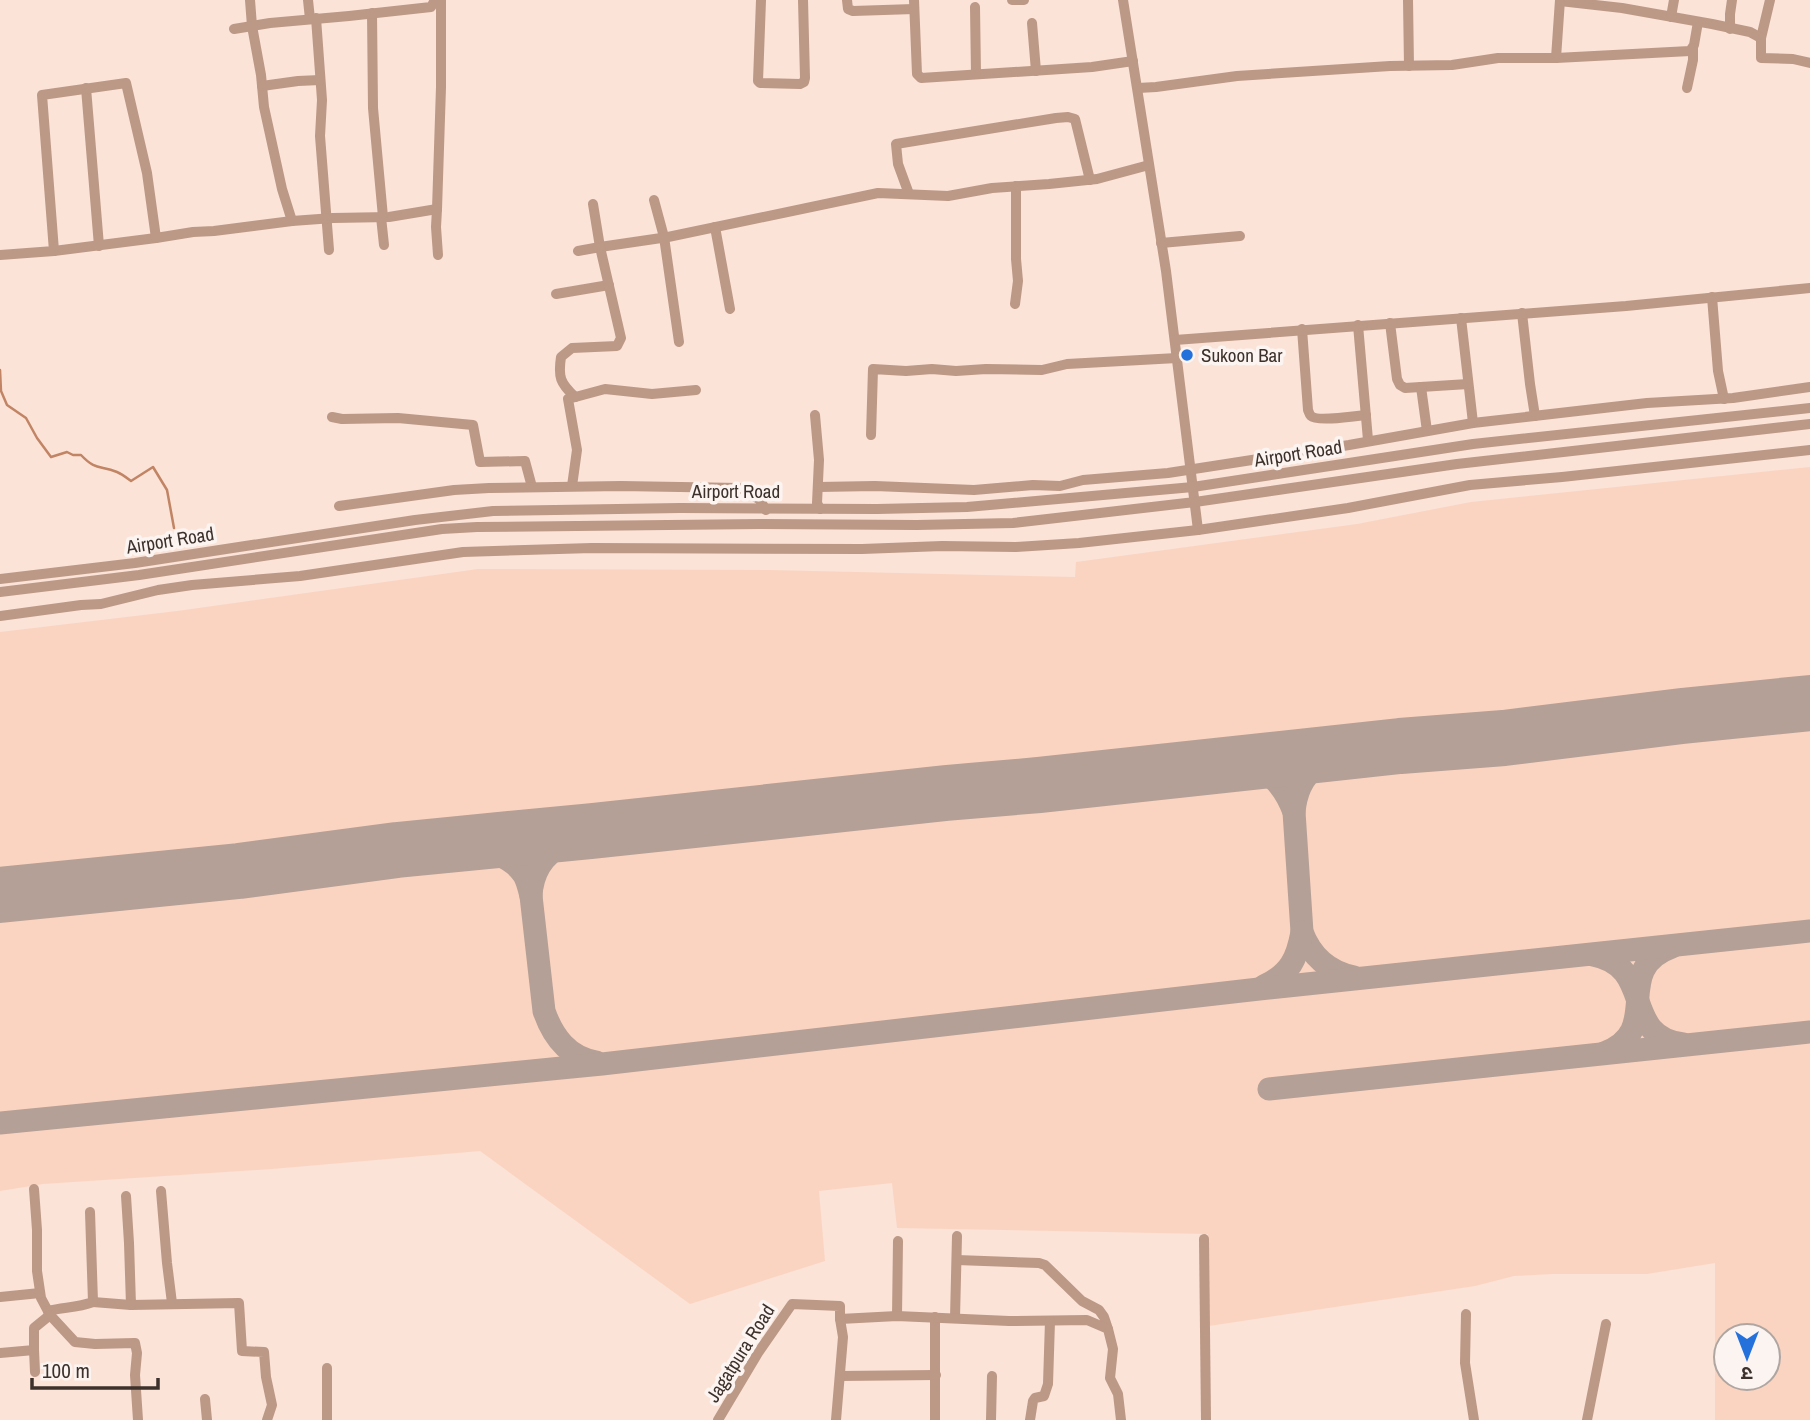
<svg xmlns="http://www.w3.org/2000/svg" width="1810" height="1420" font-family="'Archivo Narrow','Noto Sans Devanagari',sans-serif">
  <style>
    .built { fill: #fad4c1; fill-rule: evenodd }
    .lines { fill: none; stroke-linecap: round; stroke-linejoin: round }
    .stream { stroke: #c18464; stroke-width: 2.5 }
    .taxiway { stroke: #b4a096; stroke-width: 23 }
    .runway { stroke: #b4a096; stroke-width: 56 }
    .minor { stroke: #bc9886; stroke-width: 10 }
    .poi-dot { fill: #2571dc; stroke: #fbf4f1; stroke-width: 2.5 }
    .labels { text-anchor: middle; stroke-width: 7; stroke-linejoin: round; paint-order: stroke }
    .poi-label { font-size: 19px; fill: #3d312b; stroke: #fbf4f1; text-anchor: start }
    .street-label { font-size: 19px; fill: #3d312b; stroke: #fbf4f1 }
  </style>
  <rect width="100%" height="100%" fill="#fbe3d7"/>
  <path class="built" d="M1810,467V1420H1715V1263L1647,1274H1553L1514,1276L1475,1286L1209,1326L1208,1234L897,1228L892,1183L819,1191L825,1261L690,1304L480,1151L272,1169L43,1184L0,1191V632L177,611L478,569L769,570L1075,577L1076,562L1357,524L1471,502ZM1726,1336H1768V1378H1726Z"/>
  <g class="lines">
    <path class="stream" d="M0,370L1,391L7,405L26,418L37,438L51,457L67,452L73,455H81C96,471 100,465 117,472C122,474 127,478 131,481L153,467L167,490L174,528"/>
    <g class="taxiway">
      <path d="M1197,769C1245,765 1274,759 1294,812"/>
      <path d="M397,850C435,849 500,838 524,875C528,882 529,889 531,896"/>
      <path d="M1593,955C1656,967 1620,1036 1683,1044"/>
      <path d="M1354,977C1329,972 1311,956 1302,932L1294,812C1298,769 1323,758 1361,750"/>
      <path d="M1264,986C1290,974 1297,959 1302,932"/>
      <path d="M1604,1053C1666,1030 1609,970 1672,947"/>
      <path d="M596,1062C568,1057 553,1037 544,1011L531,896C534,834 598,834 646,825"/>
      <polyline points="1269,1089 1810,1032"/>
      <polyline points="0,1123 602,1064 1259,989 1810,931"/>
    </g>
    <polyline class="runway" points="0,895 239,871 397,850 592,831 946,793 1039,785 1400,746 1504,738 1682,716 1810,703"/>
    <g class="minor">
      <polyline points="250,0 252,26 261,75 264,107 282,189 292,221"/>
      <polyline points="308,0 310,19"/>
      <polyline points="761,0 758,81 760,83 800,84 804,82 805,78 803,0"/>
      <polyline points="847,0 848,9 853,11 914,9"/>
      <polyline points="914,0 917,74 921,78 1092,67 1133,61"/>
      <polyline points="1012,0 1024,0"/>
      <polyline points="1123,0 1166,271 1198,530"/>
      <polyline points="1408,0 1409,66"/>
      <polyline points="1770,0 1761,38 1761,58 1793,59 1810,63"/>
      <polyline points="1560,1 1622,8 1712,24 1750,32 1761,38"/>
      <polyline points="975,7 976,74"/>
      <polyline points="372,13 373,108 383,217"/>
      <polyline points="1671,17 1674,0"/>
      <polyline points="316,18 322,100 320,136 329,250"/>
      <polyline points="1032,23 1036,71"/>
      <polyline points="234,29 270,23 349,16 431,7 435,0"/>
      <polyline points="1730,29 1730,14 1732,0"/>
      <polyline points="1556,58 1690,51 1694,45 1698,22"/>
      <polyline points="262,86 298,81 320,80"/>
      <polyline points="86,88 99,246"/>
      <polyline points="1138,88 1156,87 1237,76 1390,66 1452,65 1498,58 1556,58 1560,0"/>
      <polyline points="1687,88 1693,60 1693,48"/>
      <polyline points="909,194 898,164 896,144 1056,118 1068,117 1075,119 1090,180"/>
      <polyline points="654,200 664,237 679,342"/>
      <polyline points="593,204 600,247 668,237 878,193 948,196 992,188 1049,184 1097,179 1149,165"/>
      <polyline points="437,209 436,227 438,255"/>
      <polyline points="381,217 384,245"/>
      <polyline points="715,227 730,309"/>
      <polyline points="1161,243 1240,236"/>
      <polyline points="54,251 156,238"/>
      <polyline points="0,255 54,251 42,95 126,83 147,173 156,238 193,232 214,231 292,221 333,218 389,217 437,209 441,87 441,0"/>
      <polyline points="556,294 609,285"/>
      <polyline points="1712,297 1718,371 1724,399"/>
      <polyline points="1015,304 1018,281 1016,259 1016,186"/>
      <polyline points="1522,313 1530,384 1535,416"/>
      <polyline points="1461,318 1473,423"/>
      <polyline points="1390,323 1397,379 1400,385 1405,388 1468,384"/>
      <polyline points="1358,325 1368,440"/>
      <path d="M1302,329L1308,410C1309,412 1309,414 1311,416C1317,422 1356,416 1366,415"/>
      <polyline points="1175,340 1626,306 1810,288"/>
      <polyline points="1421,387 1427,431"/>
      <path d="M575,397C560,383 558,377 561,357L572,348L617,346L621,338L600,247L578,251"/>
      <polyline points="815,415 819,460 817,503 820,509"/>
      <polyline points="332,417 342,419 398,418 473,425 480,462 525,461 532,487"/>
      <polyline points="871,435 873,369 906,371 932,369 956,371 986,369 1042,370 1067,364 1177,358"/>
      <polyline points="572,486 577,450 568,399 605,389 652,394 696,390"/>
      <polyline points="818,487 875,486 974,490 1033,485 1060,486 1083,480 1168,473 1349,445 1473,423 1647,403 1733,398 1810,387"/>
      <polyline points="339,506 454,490 489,488 621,486 739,488 759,499 766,510"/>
      <polyline points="0,579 135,563 415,520 493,511 680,508 877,509 967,507 1193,487 1473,444 1810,408"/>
      <polyline points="0,592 139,575 442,529 477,527 760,524 917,525 1013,523 1195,502 1457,464 1810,424"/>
      <polyline points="0,616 81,605 101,604 158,590 192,585 300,576 463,552 592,548 862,549 942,546 1016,547 1079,543 1198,530 1348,508 1470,485 1562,477 1810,450"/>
      <polyline points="34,1189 37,1230 37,1271 41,1298 50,1315 75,1342 95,1344 135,1343 137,1353 135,1375 138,1420"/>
      <polyline points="161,1191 167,1263 172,1303"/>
      <polyline points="126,1196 129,1243 131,1305 239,1303 242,1351 264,1352 266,1377 272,1405 267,1420"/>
      <polyline points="1204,1239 1206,1420"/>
      <polyline points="957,1260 1039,1263 1045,1265 1082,1301 1099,1310 1104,1317 1108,1329"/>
      <polyline points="0,1297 40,1293"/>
      <polyline points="93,1302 131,1305"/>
      <path d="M48,1311C64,1307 77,1308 93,1302L90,1212"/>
      <polyline points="1466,1314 1465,1363 1474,1420"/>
      <polyline points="897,1316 898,1241"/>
      <polyline points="935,1317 935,1420"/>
      <polyline points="955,1318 957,1236"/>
      <polyline points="34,1350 35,1372"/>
      <polyline points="0,1353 34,1350 34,1328 50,1315"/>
      <polyline points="840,1376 936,1375"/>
      <polyline points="205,1399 207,1420"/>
      <polyline points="327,1420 327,1368"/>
      <polyline points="718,1420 758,1353 792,1304 840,1306 840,1319 897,1316 1009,1321 1087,1320 1108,1329 1113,1349 1110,1378 1118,1394 1121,1420"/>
      <polyline points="836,1420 843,1337 840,1319"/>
      <polyline points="991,1420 992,1376"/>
      <polyline points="1030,1420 1033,1401 1035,1398 1044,1396 1048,1384 1050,1321"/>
      <polyline points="1587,1420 1606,1324"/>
    </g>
  </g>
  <circle class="poi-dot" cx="1187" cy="355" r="7"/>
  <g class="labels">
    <g class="poi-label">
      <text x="1201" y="362">Sukoon Bar</text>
    </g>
    <g class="street-label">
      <text transform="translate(1298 453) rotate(-9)" y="7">Airport Road</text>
      <text x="736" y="498">Airport Road</text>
      <text transform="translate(170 540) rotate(-9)" y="7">Airport Road</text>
      <text transform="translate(740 1353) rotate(-58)" y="7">Jagatpura Road</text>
    </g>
  </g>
  <g transform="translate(1747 1357) rotate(180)"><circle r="33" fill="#fbf4f1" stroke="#afa6a2" stroke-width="2"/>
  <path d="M0-5L12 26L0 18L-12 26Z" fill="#2571dc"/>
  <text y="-10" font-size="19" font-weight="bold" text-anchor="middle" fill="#3d312b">उ</text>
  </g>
  <path d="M32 1378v10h126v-10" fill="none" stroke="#3d312b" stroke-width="3.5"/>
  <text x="42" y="1378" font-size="21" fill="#3d312b" stroke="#fbf4f1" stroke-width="5" paint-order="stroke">100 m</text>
</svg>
